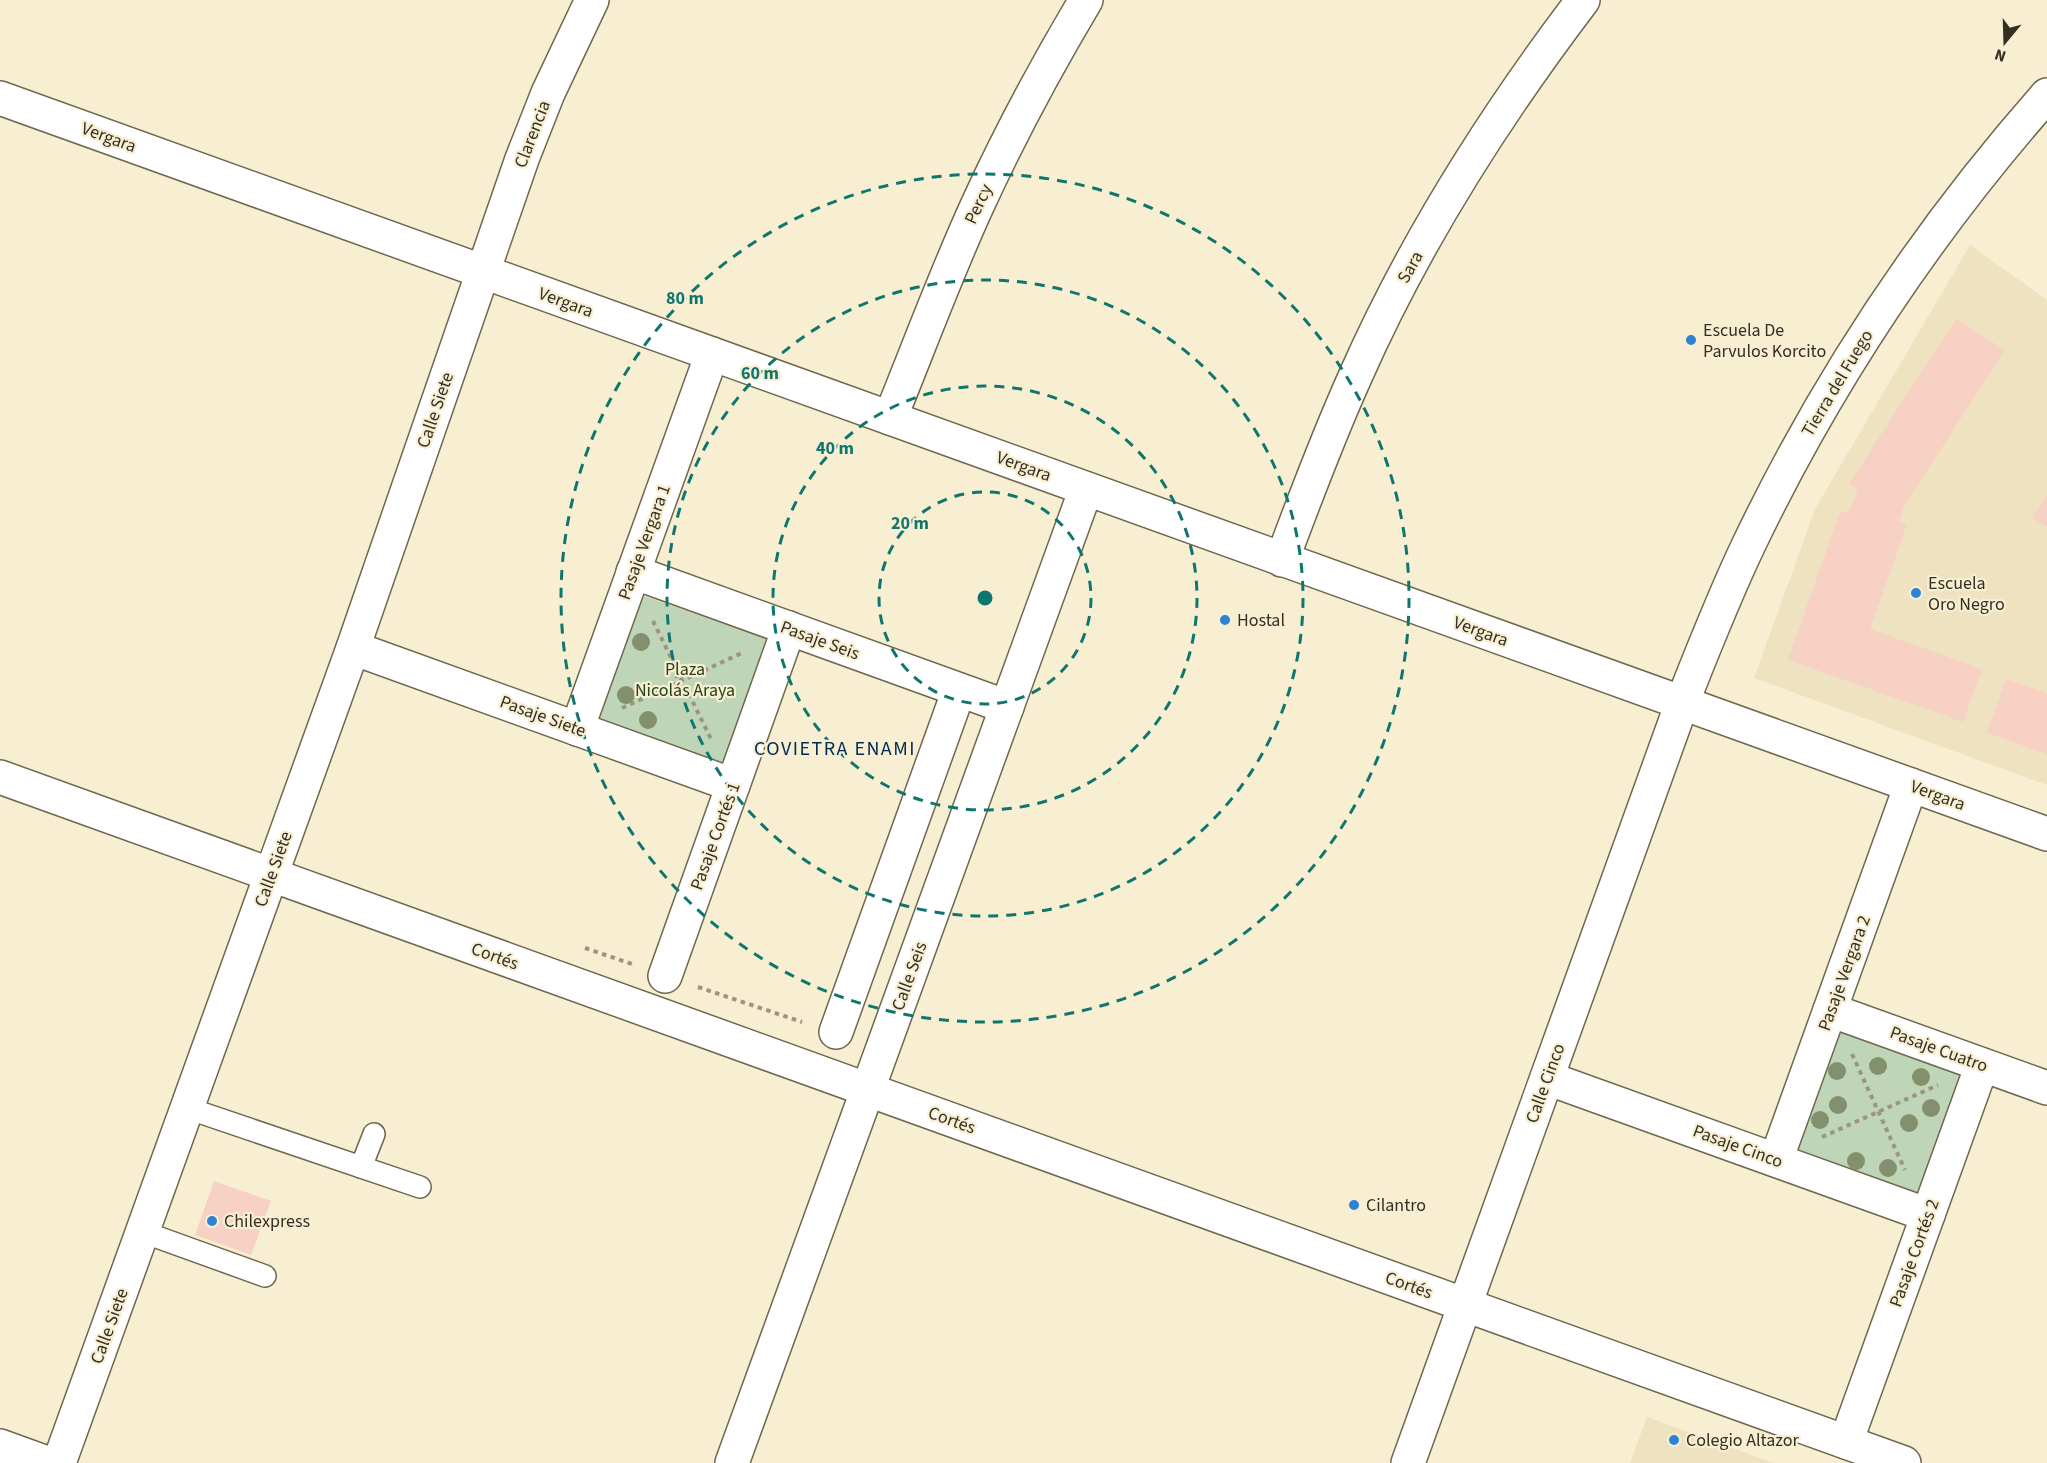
<svg xmlns="http://www.w3.org/2000/svg" width="2047" height="1463" font-family="'Source Sans 3',sans-serif">
  <style>
    .built { fill: #eee2c0 }
    .green { fill: #bed5b8 }
    .building { fill: #f6d1c4 }
    .lines { fill: none; stroke-linecap: round; stroke-linejoin: round }
    .lane-casing { stroke: #6f674e; stroke-width: 24 }
    .street-casing { stroke: #6f674e; stroke-width: 36 }
    .secondary-casing { stroke: #6f674e; stroke-width: 36 }
    .path { stroke: #9b9581; stroke-width: 4; stroke-dasharray: 4.5 4.5; stroke-linecap: butt }
    .lane { stroke: #fff; stroke-width: 21 }
    .street { stroke: #fff; stroke-width: 33 }
    .secondary { stroke: #fff; stroke-width: 33 }
    .tree { fill: #83906d }
    .ring { fill: none; stroke: #0f766e; stroke-width: 3; stroke-dasharray: 10 8 }
    .poi-dot { fill: #2c83d1; stroke: #f8efd3; stroke-width: 2 }
    .labels { text-anchor: middle; stroke-width: 4.5; stroke-linejoin: round; paint-order: stroke }
    .street-label { font-size: 18px; fill: #332f25; stroke: #f8efd3 }
    .poi-label { font-size: 18px; fill: #332f25; stroke: #f8efd3; text-anchor: start }
    .park-label { font-size: 18px; fill: #24431a; stroke: #f8efd3 }
    .neighbourhood-label { font-size: 20px; letter-spacing: 1.5px; fill: #002b4f; stroke: #f8efd3 }
    .centre { fill: #0f766e; stroke: #f8efd3; stroke-width: 3 }
    .ring-label { font-size: 18px; text-anchor: middle; font-weight: bold; fill: #0f766e; stroke: #f8efd3; stroke-width: 4.5; stroke-linejoin: round; paint-order: stroke }
  </style>
  <rect width="100%" height="100%" fill="#f8efd3"/>
  <g class="built">
    <polygon points="1970,245 2047,300 2047,785 1754,678 1815,509"/>
    <polygon points="1647,1417 1774,1463 1630,1463"/>
  </g>
  <g class="green">
    <polygon points="641,595 771,640 723,764 600,718"/>
    <polygon points="1841,1029 1964,1073 1918,1195 1797,1149"/>
  </g>
  <g class="building">
    <polygon points="1956,319 2005,350 1904,506 1899,521 1907,524 1870,629 1982,669 1963,722 1788,660 1840,512 1850,511 1858,490 1849,484"/>
    <polygon points="2047,495 2047,527 2032,518"/>
    <polygon points="2006,679 2047,693 2047,754 1987,733"/>
    <polygon points="214,1181 271,1201 251,1255 195,1235"/>
  </g>
  <g class="lines">
    <defs>
      <g id="lane">
        <polyline points="187,1108 420,1187"/>
        <polyline points="361,1167 374,1134"/>
        <polyline points="143,1232 265,1276"/>
      </g>
      <g id="street">
        <path d="M890,418C919,347 945,276 977,206C1009,136 1046,67 1086,0"/>
        <path d="M1282,560C1305,498 1328,437 1355,377C1414,243 1494,117 1583,0"/>
        <polyline points="633,572 1007,707"/>
        <polyline points="353,648 733,785"/>
        <polyline points="577,729 712,354"/>
        <polyline points="0,777 1904,1463"/>
        <polyline points="665,976 789,628"/>
        <polyline points="1830,1010 2047,1088"/>
        <polyline points="836,1032 959,690"/>
        <polyline points="1547,1078 1928,1215"/>
        <polyline points="1776,1160 1911,785"/>
        <polyline points="1846,1442 1982,1065"/>
        <polyline points="0,1446 47,1463"/>
        <polyline points="732,1463 1086,489"/>
        <path d="M1408,1463L1682,703C1703,650 1724,596 1749,544C1827,381 1928,230 2047,95"/>
      </g>
      <g id="secondary">
        <polyline points="0,98 2047,834"/>
        <polyline points="59,1463 353,648 522,159 548,93 592,0"/>
      </g>
    </defs>
    <use href="#lane" class="lane-casing"/>
    <use href="#street" class="street-casing"/>
    <use href="#secondary" class="secondary-casing"/>
    <g class="path">
      <polyline points="653,621 712,741"/>
      <polyline points="622,708 744,652"/>
      <polyline points="585,948 632,964"/>
      <polyline points="698,987 802,1022"/>
      <polyline points="1852,1054 1905,1170"/>
      <polyline points="1822,1137 1938,1085"/>
    </g>
    <use href="#lane" class="lane"/>
    <use href="#street" class="street"/>
    <use href="#secondary" class="secondary"/>
  </g>
  <g class="tree">
    <circle cx="641" cy="642" r="9"/>
    <circle cx="626" cy="695" r="9"/>
    <circle cx="648" cy="720" r="9"/>
    <circle cx="1878" cy="1066" r="9"/>
    <circle cx="1837" cy="1071" r="9"/>
    <circle cx="1921" cy="1077" r="9"/>
    <circle cx="1838" cy="1105" r="9"/>
    <circle cx="1931" cy="1108" r="9"/>
    <circle cx="1820" cy="1120" r="9"/>
    <circle cx="1909" cy="1123" r="9"/>
    <circle cx="1856" cy="1161" r="9"/>
    <circle cx="1888" cy="1168" r="9"/>
  </g>
  <g class="ring">
    <circle cx="985" cy="598" r="106"/>
    <circle cx="985" cy="598" r="212"/>
    <circle cx="985" cy="598" r="318"/>
    <circle cx="985" cy="598" r="424"/>
  </g>
  <g class="poi-dot">
    <circle cx="1691" cy="340" r="6"/>
    <circle cx="1916" cy="593" r="6"/>
    <circle cx="1225" cy="620" r="6"/>
    <circle cx="1354" cy="1205" r="6"/>
    <circle cx="212" cy="1221" r="6"/>
    <circle cx="1674" cy="1440" r="6"/>
  </g>
  <g class="labels">
    <g class="street-label">
      <text transform="translate(532 134) rotate(-69)" y="6">Clarencia</text>
      <text transform="translate(109 137) rotate(20)" y="6">Vergara</text>
      <text transform="translate(978 204) rotate(-65)" y="6">Percy</text>
      <text transform="translate(1410 267) rotate(-61)" y="6">Sara</text>
      <text transform="translate(566 302) rotate(20)" y="6">Vergara</text>
      <text transform="translate(1837 383) rotate(-59)" y="6">Tierra del Fuego</text>
      <text transform="translate(435 410) rotate(-71)" y="6">Calle Siete</text>
      <text transform="translate(1024 466) rotate(20)" y="6">Vergara</text>
      <text transform="translate(644 542) rotate(-70)" y="6">Pasaje Vergara 1</text>
      <text transform="translate(1481 631) rotate(20)" y="6">Vergara</text>
      <text transform="translate(820 640) rotate(20)" y="6">Pasaje Seis</text>
      <text transform="translate(543 716) rotate(20)" y="6">Pasaje Siete</text>
      <text transform="translate(1938 795) rotate(20)" y="6">Vergara</text>
      <text transform="translate(715 836) rotate(-70)" y="6">Pasaje Cortés 1</text>
      <text transform="translate(273 869) rotate(-70)" y="6">Calle Siete</text>
      <text transform="translate(495 956) rotate(20)" y="6">Cortés</text>
      <text transform="translate(1844 973) rotate(-70)" y="6">Pasaje Vergara 2</text>
      <text transform="translate(909 976) rotate(-70)" y="6">Calle Seis</text>
      <text transform="translate(1939 1049) rotate(20)" y="6">Pasaje Cuatro</text>
      <text transform="translate(1545 1083) rotate(-70)" y="6">Calle Cinco</text>
      <text transform="translate(952 1120) rotate(20)" y="6">Cortés</text>
      <text transform="translate(1738 1146) rotate(20)" y="6">Pasaje Cinco</text>
      <text transform="translate(1914 1253) rotate(-70)" y="6">Pasaje Cortés 2</text>
      <text transform="translate(1409 1285) rotate(20)" y="6">Cortés</text>
      <text transform="translate(109 1326) rotate(-70)" y="6">Calle Siete</text>
    </g>
    <g class="poi-label">
      <text x="1703" y="336">Escuela De<tspan x="1703" dy="21">Parvulos Korcito</tspan></text>
      <text x="1928" y="589">Escuela<tspan x="1928" dy="21">Oro Negro</tspan></text>
      <text x="1237" y="626">Hostal</text>
      <text x="1366" y="1211">Cilantro</text>
      <text x="224" y="1227">Chilexpress</text>
      <text x="1686" y="1446">Colegio Altazor</text>
    </g>
    <g class="park-label">
      <text x="685" y="675">Plaza<tspan x="685" dy="21">Nicolás Araya</tspan></text>
    </g>
    <g class="neighbourhood-label">
      <text x="835" y="755">COVIETRA ENAMI</text>
    </g>
  </g>
  <circle cx="985" cy="598" r="9" class="centre"/>
  <g class="ring-label">
    <text x="685" y="304">80 m</text>
    <text x="760" y="379">60 m</text>
    <text x="835" y="454">40 m</text>
    <text x="910" y="529">20 m</text>
  </g>
  <g transform="translate(2005 42) rotate(199)" stroke="#f8efd3" stroke-width="4.5" paint-order="stroke">
  <path d="M0-4.5L10 22L0 15L-10 22Z" fill="#332f25"/>
  <text y="-9" font-size="16" font-weight="bold" text-anchor="middle" fill="#332f25">N</text>
  </g>
</svg>
